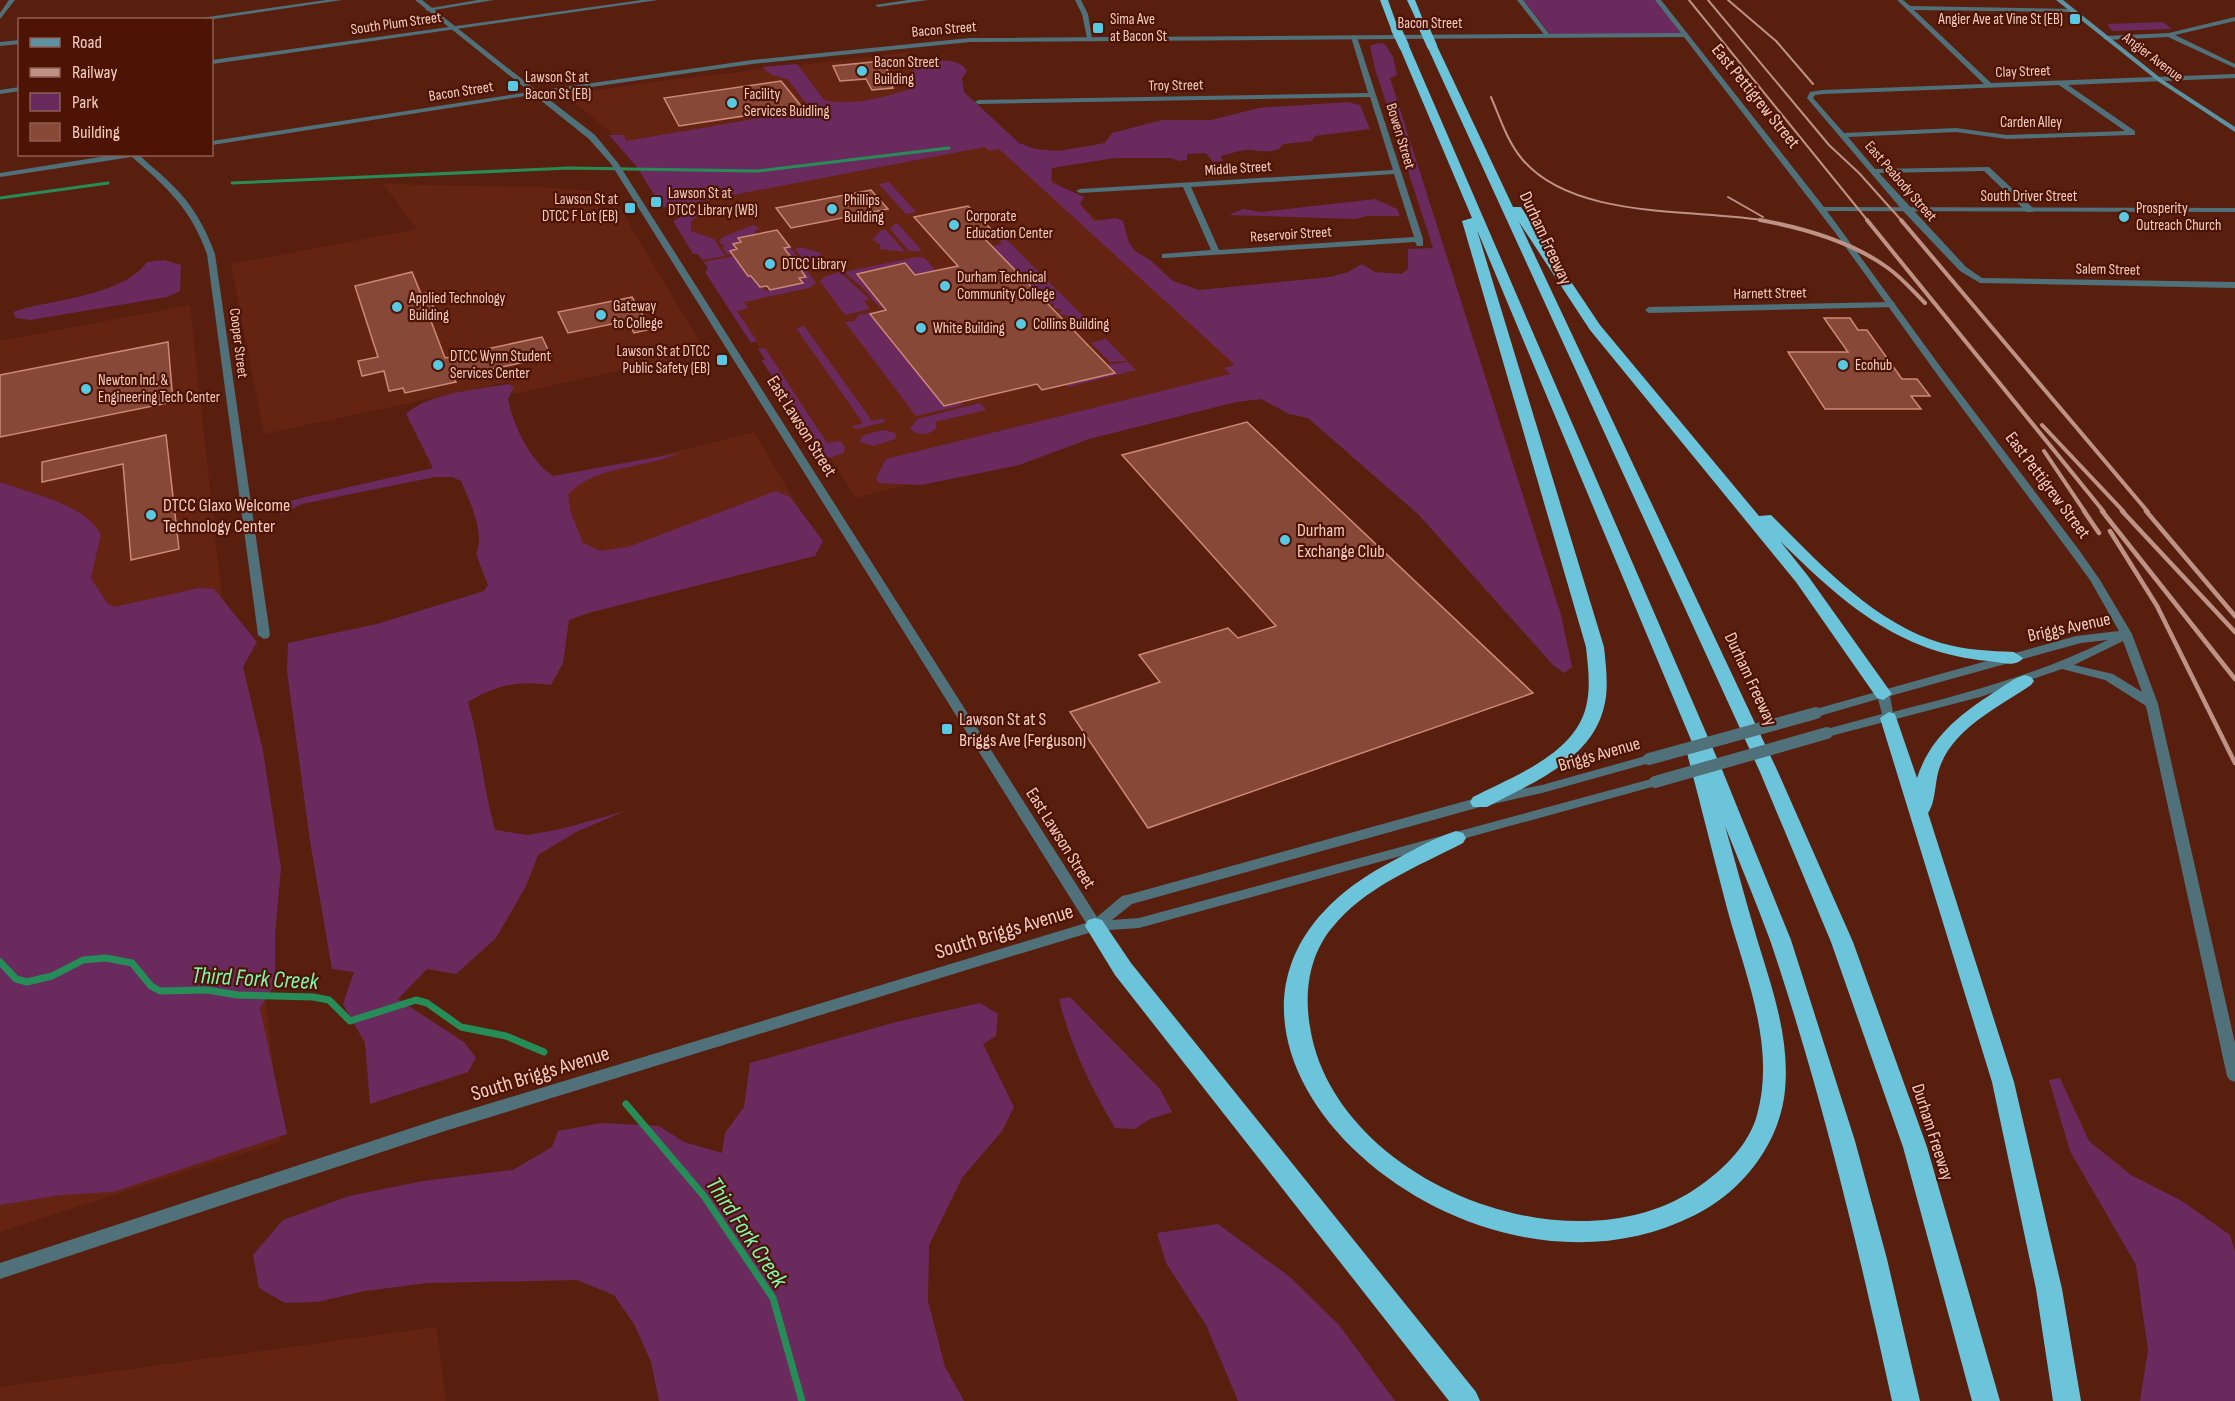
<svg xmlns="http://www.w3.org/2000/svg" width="2235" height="1401" font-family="'Sofia Sans Condensed',sans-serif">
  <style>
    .built { fill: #652311 }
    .green { fill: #6b2a5e }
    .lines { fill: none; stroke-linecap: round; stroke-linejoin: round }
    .stream-far1 { stroke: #278d58; stroke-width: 3 }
    .stream { stroke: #278d58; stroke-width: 7 }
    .building { fill: #874837; stroke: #cd8976; stroke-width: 1.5 }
    .minor { fill: #50717a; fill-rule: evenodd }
    .tertiary { fill: #50717a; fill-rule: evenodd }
    .secondary { fill: #5c92a1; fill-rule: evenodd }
    .motorway { fill: #6cc4da; fill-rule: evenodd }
    .rail-far2 { stroke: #bf9286; stroke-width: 2 }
    .rail-far1 { stroke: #bf9286; stroke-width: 4 }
    .rail { stroke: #bf9286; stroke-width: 4.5 }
    .tertiary-bridge { stroke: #50717a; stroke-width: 12 }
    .motorway-bridge { stroke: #6cc4da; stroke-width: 10 }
    .poi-dot { fill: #58c9e3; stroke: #4d1304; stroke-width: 2 }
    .labels { text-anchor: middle; stroke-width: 4.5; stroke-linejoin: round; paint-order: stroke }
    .far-poi-label { font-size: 15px; fill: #f2ccc2; stroke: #4d1304; text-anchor: start }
    .far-street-label { font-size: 15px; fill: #f2ccc2; stroke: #4d1304 }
    .street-label { font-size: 18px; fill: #f2ccc2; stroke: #4d1304 }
    .poi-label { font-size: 18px; fill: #f2ccc2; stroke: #4d1304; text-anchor: start }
    .near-street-label { font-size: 21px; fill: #f2ccc2; stroke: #4d1304 }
    .near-water-label { font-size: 24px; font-style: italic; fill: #7bf9b0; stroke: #4d1304 }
  </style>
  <rect width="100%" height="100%" fill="#581f0f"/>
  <g class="built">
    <polygon points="909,52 930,72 933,71 1284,388 856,498 654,185 610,132 569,98 578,93 653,82"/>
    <polygon points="383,184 543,187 611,193 706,352 513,394 508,382 264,434 231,264 417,229"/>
    <polygon points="190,305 281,1141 0,1232 0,341"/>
    <polygon points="754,432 801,512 581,568 548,483"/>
    <polygon points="436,1327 446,1401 0,1401 0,1387"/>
  </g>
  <g class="green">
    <polygon points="1523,0 1656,0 1682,34 1551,35"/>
    <polygon points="2163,22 2172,29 2112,31 2107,24"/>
    <path d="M1378,43L1385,44L1393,57L1397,75L1390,78L1561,615L1572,667L1564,673L1553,665L1419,515L1308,418L1289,414L1261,399L1236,402L1089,439L1019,465L921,485L879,483L876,478L886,459L1230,374L1224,368L1235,365L999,149L989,151L985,147L696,202C689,210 673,208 662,207L636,166L609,135H624L626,141L811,109L787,79L772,75L762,67L797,64L824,100C852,107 883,97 911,89L914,83L911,74L915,68V61C930,61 959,56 967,71L962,78L964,92L1019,143L1035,149L1059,151L1105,143L1112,133L1162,120H1211L1259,108L1348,102L1360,105L1370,129L1315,136L1312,141L1283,144L1279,149C1264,153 1265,151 1251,150C1242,149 1230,154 1221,156L1223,161L1213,162L1206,153L1187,154V160L1179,161L1171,158H1115L1052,168L1051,182L1084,197L1080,204L1094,221L1116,218L1123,221L1129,243L1135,251L1150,260L1173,281L1199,290L1330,277L1348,272L1362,264L1375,272L1401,274L1408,269V249L1433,248L1375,69L1370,46Z"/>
    <polygon points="889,182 916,212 906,214 879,184"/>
    <polygon points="1375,199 1397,209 1400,216 1367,216 1356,219 1229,215 1243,209 1261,212"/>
    <path d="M727,208L728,213C714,213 702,210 691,221V231L714,239L725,256L702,260L698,254H693L673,221L687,214Z"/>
    <polygon points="895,224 898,224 922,251 909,251 890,229"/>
    <polygon points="753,225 760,229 754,231 756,235 738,238 741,242 734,244 737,249 730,251 732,254 727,255 722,247 725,246 720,243 721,238"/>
    <polygon points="881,230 886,230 905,252 880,249 880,244 872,240"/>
    <polygon points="1004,237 1039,272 1022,278 971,251 1002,244 998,238"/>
    <polygon points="790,247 816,283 809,288 744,302 748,308 737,311 757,341 751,343 705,272 708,269 704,262 734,256 748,269 743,271 747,276 751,276 766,291 802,283 799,278 806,277 784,248"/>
    <polygon points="800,247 820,253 824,258 815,271 812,271 795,249"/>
    <polygon points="916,257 925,258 936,271 915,275 905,263 857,274 884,307 880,308 864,289 844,272"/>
    <path d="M164,260L181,265L180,291L167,297L30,320L16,318L13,312C50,299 122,297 147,262Z"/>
    <polygon points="840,272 869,299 864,301 870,309 845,315 820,281 826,276"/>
    <polygon points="1044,277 1094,327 1075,331 1070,326 1075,325 1074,322 1066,323 1064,321 1069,318 1067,315 1058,314 1062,310 1054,308 1054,303 1048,304 1024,280"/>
    <polygon points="872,312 871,314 944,406 961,402 963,405 916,416 845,322 854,321 859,315"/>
    <polygon points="804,326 872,421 885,418 884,422 857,429 851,427 863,423 796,328"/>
    <polygon points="1106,339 1127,361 1110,362 1091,343"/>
    <polygon points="765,348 827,443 840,441 845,447 844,453 830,458 824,456 762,361 765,359 758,349"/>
    <polygon points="1128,362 1136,370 1068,387 1066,385 1115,373 1107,365"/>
    <path d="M508,384L514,387L508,399C513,425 530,461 553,476L679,453C643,470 596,464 568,495L570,510L583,543L600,551L628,547L776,491L790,497L823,541L815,556L592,612L569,620L563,663L551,685C519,680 496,685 468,702C480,743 483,787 495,830L528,835L561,829L625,811L576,832L538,855L526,886L496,938L456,974L427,969L398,999L464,1042L476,1058L468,1072L370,1104L365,1043L343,1004L354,972L332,969L310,841L287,671L288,643L377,624L484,591L488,585L476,554C486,534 469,500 461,481L452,477H435L302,504L280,515V508L284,503L305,497L433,468L406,414C431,392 476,390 508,384Z"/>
    <path d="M980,403L986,410L935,422L937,428C929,436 918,436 910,429L917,419Z"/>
    <polygon points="884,430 896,433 895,439 874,446 859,442 864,435"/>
    <path d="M0,482C33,495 82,502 101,534L91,578L107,603L114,607L199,588L214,589L257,642L243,667L263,751L281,868L275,934V984L260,1008L287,1134L113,1192L60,1195L0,1205Z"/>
    <path d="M1070,997L1160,1089L1172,1112L1150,1119L1135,1129L1115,1128C1091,1087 1070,1045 1059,999Z"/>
    <polygon points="980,1003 998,1014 996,1036 983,1044 1014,1107 1002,1131 962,1178 929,1245 928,1301 945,1367 964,1401 659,1401 651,1362 634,1324 614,1295 577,1280 427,1283 365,1291 317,1302 285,1303 259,1288 253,1255 283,1220 349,1196 423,1181 513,1170 552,1147 558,1131 602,1123 659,1126 684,1142 722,1153 725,1133 744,1107 750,1063 896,1022"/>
    <polygon points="2060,1078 2089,1141 2131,1175 2182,1201 2230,1235 2235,1252 2235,1401 2140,1401 2148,1350 2136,1265 2070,1151 2049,1080"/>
    <polygon points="1218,1224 1290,1277 1339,1325 1395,1401 1238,1401 1206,1325 1166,1263 1157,1233"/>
  </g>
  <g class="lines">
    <g class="stream-far1">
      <polyline points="232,183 569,168 757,171 949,148"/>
      <polyline points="0,198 108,183"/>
    </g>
    <g class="stream">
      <polyline points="0,962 16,979 27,982 52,976 83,960 106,958 132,963 151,986 160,991 207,990 238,995 313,997 329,1000 350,1021 416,1000 427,1003 461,1027 506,1036 544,1052"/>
      <polyline points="626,1104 704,1196 773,1298 802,1401"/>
    </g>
  </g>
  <g class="building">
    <polygon points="882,61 891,76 887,76 893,88 872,90 866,79 840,81 833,66"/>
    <polygon points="781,81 802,107 679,126 664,98"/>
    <polygon points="871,190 888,209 791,228 776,208"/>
    <polygon points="968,206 994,232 981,235 1115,373 1042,390 1037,384 944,406 870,314 886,310 857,274 905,263 915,275 958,266 914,217"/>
    <polygon points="777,230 790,247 784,248 806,277 799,278 803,283 770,290 767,286 760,287 751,276 748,276 730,251 737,249 733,244 741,242 738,238"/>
    <polygon points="412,272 421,294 428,293 438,319 431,321 445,358 542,337 551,356 453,378 456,382 405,393 403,388 389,391 384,371 362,376 358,361 378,357 355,286"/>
    <polygon points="632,297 651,329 634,333 629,324 623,325 622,322 568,333 558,312"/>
    <polygon points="1824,318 1850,318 1858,330 1867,330 1902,379 1917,379 1930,396 1911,396 1921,409 1825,409 1788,352 1848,352"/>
    <polygon points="168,342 173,402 0,437 0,375"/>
    <polygon points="1247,422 1533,693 1148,828 1070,712 1160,682 1139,655 1228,628 1238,638 1276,626 1122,455"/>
    <polygon points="166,435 179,549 131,560 123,464 42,482 42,462"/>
  </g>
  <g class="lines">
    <g class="minor">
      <polygon points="9,0 15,0 0,19 0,13"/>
      <polygon points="326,0 342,0 207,20 187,20"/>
      <polygon points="478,0 494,0 428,11 425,9"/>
      <polygon points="642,0 658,0 212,64 212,60"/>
      <polygon points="908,0 928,0 878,7 875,5"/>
      <polygon points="1075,0 1081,0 1088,14 1092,39 1087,38 1082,14"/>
      <polygon points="1517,0 1523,0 1550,35 1550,37 1546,37"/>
      <path d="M1897,0H1903L1910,6L2073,9L2071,12L1914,10L1991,83L2235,74V78L2068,85L2135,131V135H2132L2007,139L1956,132L1848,137L1875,169L1989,167L2033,208V212H2027L1984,171L1879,173L1966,267L1982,278L2235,282V288L1980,283L1960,271L1904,212L1807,98L1810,92L1823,90L1984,84ZM2059,85L2125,131L2007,135L1956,128L1844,133L1813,98L1815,95L1823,94Z"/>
      <polygon points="2235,17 2235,21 2175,35 2235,64 2235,68 2168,37 2106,40 2103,38 2106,36 2169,33"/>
      <path d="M1354,35L1357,37L1423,239V246H1417L1415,242L1165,258H1162V254L1211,250L1183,187L1080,193L1076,191L1080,189L1393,170L1370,97L978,104L975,102L978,100L1368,93L1351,37ZM1394,174L1414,237L1219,250L1191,187Z"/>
      <polygon points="20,40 20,44 0,46 0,42"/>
      <polygon points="20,87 20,91 0,94 0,90"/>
      <polygon points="536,91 538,92 538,94 212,145 212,141"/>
      <path d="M119,154H139C147,164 161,173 170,183C192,203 205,227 215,254L270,635L268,638L264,639L258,635L207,254C191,209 167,187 132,157L0,177V173Z"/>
      <polygon points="1892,302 1895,303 1895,307 1649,313 1645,310 1649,307"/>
    </g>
    <path class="tertiary" d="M415,0H422L537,91L752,60L970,38L1681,33L1655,0H1661L1824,207L2235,208V212L1827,211L1945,373L2079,550L2100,580L2132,634L2158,704L2235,1043V1082L2230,1080L2227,1076L2146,706L2105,680L2062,669L1980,697L1827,737L1823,736L1821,733L1823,730L1882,714L1878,699L1816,717L1810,713L1812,710L2076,636L2119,631L2090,580L2071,554L1939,377L1834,231L1684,37L970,42L752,64L542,94L595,135L618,163L1097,917L1122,896L1127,895L1480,797L1542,785L1649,755L1655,759L1653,762L1542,793L1480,807L1132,904L1112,920L1139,918L1655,778L1659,779L1661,782L1659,785L1139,928L1095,931L973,968L445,1131L0,1279V1263L445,1117L1086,923L611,164L589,139ZM2108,640C2039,674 1967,693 1893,712L1890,696L2081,643ZM2123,641L2142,692L2113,674L2074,665Z"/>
    <polygon class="secondary" points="2056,0 2063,0 2163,80 2235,127 2235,132 2159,82"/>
    <g class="motorway">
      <polygon points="1380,0 1388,0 1399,31 1391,29"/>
      <polygon points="1407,0 1415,0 1427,30 1421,30"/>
      <path d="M1404,43L1409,46L1723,772L1791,940L1855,1141L1887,1259L1920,1401H1892C1858,1246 1821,1091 1770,940C1756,902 1740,864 1725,826C1736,864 1746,902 1757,939C1772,988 1790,1038 1785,1090C1780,1143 1743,1191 1695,1215C1453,1338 1108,1013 1389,863C1410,852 1433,838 1456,831L1463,833L1466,838L1463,843C1417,867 1364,887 1331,929C1309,956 1304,994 1310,1027C1334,1182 1575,1277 1701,1185C1725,1168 1749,1144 1757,1115C1776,1047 1746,977 1728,912C1714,859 1701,806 1687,753L1694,747L1477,230L1604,647C1606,667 1609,688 1604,707C1591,761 1531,783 1487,807H1473L1470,802L1473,797C1513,776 1574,755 1586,707C1591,687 1588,667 1586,647L1462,221L1472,218L1399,46Z"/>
      <path d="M1432,43L1437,46L1513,207H1521L1600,325L1759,516L1771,515C1819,563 1874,623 1941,643C1965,650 1990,651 2014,652L2023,658C2016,668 1999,662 1989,661C1898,653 1842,602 1780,541L1808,576L1892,694L1883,700L1877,698L1796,582L1590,330L1519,222L1778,772L1853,942L1927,1147L2000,1401H1972L1903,1147L1831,942L1760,772L1427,46Z"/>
      <path d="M2025,675L2031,677L2034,681L2031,685C2000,706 1956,727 1941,764C1934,779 1937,800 1928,813L2014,1082L2062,1289L2081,1401H2053L2036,1289L1992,1082L1880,718L1889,712L1895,714L1917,778C1930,738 1959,715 1993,693C2003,687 2013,678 2025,675Z"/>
      <polygon points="1095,918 1102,920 1131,963 1476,1392 1480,1401 1449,1401 1115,975 1085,926 1088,920"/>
    </g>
    <g class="rail-far2">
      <polyline points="1689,0 1868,221"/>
      <polyline points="1708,0 1829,145 1859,173 1902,221"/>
      <polyline points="1728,0 1776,41 1813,84"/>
      <path d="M1491,97C1500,118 1507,141 1522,159C1574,221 1695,208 1768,221"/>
      <polyline points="1728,197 1763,217"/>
    </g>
    <g class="rail-far1">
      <path d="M1760,220C1804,228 1851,241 1888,268C1902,278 1913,291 1925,303"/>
      <polyline points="1867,220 2104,512"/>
      <polyline points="1901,220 2148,512"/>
      <polyline points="2042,425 2124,512"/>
      <polyline points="2044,451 2085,512"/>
    </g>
    <g class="rail">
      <polyline points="2084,511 2099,533"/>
      <polyline points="2102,511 2235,679"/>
      <polyline points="2122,511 2235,632"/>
      <polyline points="2146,511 2235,616"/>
      <polyline points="2110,531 2157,606 2235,763"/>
    </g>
    <g class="tertiary-bridge">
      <polyline points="1649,759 1816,713"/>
      <polyline points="1655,782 1827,733"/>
    </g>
    <g class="motorway-bridge">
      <polyline points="1424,28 1432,46"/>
      <polyline points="1396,29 1404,46"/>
    </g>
  </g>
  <g class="poi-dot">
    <rect x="2069" y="13" width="12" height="12" rx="3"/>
    <rect x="1092" y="22" width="12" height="12" rx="3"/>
    <circle cx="862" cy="71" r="6"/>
    <rect x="507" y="80" width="12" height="12" rx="3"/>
    <circle cx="732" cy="103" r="6"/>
    <rect x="650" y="196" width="12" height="12" rx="3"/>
    <rect x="624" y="202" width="12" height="12" rx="3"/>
    <circle cx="832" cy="209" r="6"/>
    <circle cx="2124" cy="217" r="6"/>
    <circle cx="954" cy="225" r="6"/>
    <circle cx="770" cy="264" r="6"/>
    <circle cx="945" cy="286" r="6"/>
    <circle cx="397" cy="307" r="6"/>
    <circle cx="601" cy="315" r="6"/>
    <circle cx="1021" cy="324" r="6"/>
    <circle cx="921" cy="328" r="6"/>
    <rect x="716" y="354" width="12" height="12" rx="3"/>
    <circle cx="438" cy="365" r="6"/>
    <circle cx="1843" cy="365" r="6"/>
    <circle cx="86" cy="389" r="6"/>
    <circle cx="151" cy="515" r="6"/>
    <circle cx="1285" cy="540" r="6"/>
    <rect x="941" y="723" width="12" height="12" rx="3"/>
  </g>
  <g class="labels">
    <g class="far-poi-label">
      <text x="1110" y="24">Sima Ave<tspan x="1110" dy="17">at Bacon St</tspan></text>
      <text x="2063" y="24" text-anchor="end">Angier Ave at Vine St (EB)</text>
      <text x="874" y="67">Bacon Street<tspan x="874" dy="17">Building</tspan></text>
      <text x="525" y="82">Lawson St at<tspan x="525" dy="17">Bacon St (EB)</tspan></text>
      <text x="744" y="99">Facility<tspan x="744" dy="17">Services Buidling</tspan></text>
      <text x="668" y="198">Lawson St at<tspan x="668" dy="17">DTCC Library (WB)</tspan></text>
      <text x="618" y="204" text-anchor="end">Lawson St at<tspan x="618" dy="17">DTCC F Lot (EB)</tspan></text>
      <text x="844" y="205">Phillips<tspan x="844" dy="17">Building</tspan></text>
      <text x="2136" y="213">Prosperity<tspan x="2136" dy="17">Outreach Church</tspan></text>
      <text x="966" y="221">Corporate<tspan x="966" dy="17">Education Center</tspan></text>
      <text x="782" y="269">DTCC Library</text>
      <text x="957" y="282">Durham Technical<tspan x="957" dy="17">Community College</tspan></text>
      <text x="409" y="303">Applied Technology<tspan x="409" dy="17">Building</tspan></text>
      <text x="613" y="311">Gateway<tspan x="613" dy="17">to College</tspan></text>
      <text x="1033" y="329">Collins Building</text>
      <text x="933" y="333">White Building</text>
      <text x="710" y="356" text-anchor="end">Lawson St at DTCC<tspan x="710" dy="17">Public Safety (EB)</tspan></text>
      <text x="450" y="361">DTCC Wynn Student<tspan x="450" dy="17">Services Center</tspan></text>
      <text x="1855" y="370">Ecohub</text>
      <text x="98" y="385">Newton Ind. &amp;<tspan x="98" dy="17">Engineering Tech Center</tspan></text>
    </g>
    <g class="far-street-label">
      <text transform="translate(396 23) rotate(-8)" y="5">South Plum Street</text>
      <text x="1430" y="28">Bacon Street</text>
      <text transform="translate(944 29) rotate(-5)" y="5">Bacon Street</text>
      <text transform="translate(2153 57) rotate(37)" y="5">Angier Avenue</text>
      <text transform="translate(2023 71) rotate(-2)" y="5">Clay Street</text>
      <text transform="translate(1176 85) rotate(-1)" y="5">Troy Street</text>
      <text transform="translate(461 91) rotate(-9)" y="5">Bacon Street</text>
      <text x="2031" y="127">Carden Alley</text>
      <text transform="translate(1401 136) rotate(73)" y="5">Bowen Street</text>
      <text transform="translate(1238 168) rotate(-4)" y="5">Middle Street</text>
      <text transform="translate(1901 181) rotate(49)" y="5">East Peabody Street</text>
      <text x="2029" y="201">South Driver Street</text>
      <text transform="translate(1291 234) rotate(-4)" y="5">Reservoir Street</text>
      <text transform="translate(2108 269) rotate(1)" y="5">Salem Street</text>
      <text transform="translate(1770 293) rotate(-1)" y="5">Harnett Street</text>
      <text transform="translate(239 343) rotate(83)" y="5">Cooper Street</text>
    </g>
    <g class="street-label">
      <text transform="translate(1756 96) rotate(51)" y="6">East Pettigrew Street</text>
      <text transform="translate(1546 238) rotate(65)" y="6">Durham Freeway</text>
      <text transform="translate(802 426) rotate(58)" y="6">East Lawson Street</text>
      <text transform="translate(2048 485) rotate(53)" y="6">East Pettigrew Street</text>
      <text transform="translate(2069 627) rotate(-12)" y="6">Briggs Avenue</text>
      <text transform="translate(1751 679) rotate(65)" y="6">Durham Freeway</text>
      <text transform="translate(1599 754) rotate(-16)" y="6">Briggs Avenue</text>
      <text transform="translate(1061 838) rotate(58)" y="6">East Lawson Street</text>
      <text transform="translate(1933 1132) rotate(72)" y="6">Durham Freeway</text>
    </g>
    <g class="poi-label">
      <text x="163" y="511">DTCC Glaxo Welcome<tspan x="163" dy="21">Technology Center</tspan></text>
      <text x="1297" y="536">Durham<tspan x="1297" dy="21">Exchange Club</tspan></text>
      <text x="959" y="725">Lawson St at S<tspan x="959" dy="21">Briggs Ave (Ferguson)</tspan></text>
    </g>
    <g class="near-street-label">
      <text transform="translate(1004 931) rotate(-17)" y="7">South Briggs Avenue</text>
      <text transform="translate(540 1073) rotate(-17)" y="7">South Briggs Avenue</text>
    </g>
    <g class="near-water-label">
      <text transform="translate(255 978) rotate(3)" y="8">Third Fork Creek</text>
      <text transform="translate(747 1232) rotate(56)" y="8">Third Fork Creek</text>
    </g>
  </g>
  <rect x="18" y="18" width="195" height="138" fill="#4d1304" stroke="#8f5d50" stroke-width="1.5"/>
  <rect x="30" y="38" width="30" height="9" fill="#5c92a1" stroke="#8f5d50" stroke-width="1.5"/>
  <text x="72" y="48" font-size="18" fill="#f2ccc2">Road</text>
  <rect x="30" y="68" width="30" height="9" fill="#bf9286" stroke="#8f5d50" stroke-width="1.5"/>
  <text x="72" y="78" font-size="18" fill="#f2ccc2">Railway</text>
  <rect x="30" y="93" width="30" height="18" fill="#6b2a5e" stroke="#8f5d50" stroke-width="1.5"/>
  <text x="72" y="108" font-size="18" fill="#f2ccc2">Park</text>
  <rect x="30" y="123" width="30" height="18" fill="#874837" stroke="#8f5d50" stroke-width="1.5"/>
  <text x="72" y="138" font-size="18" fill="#f2ccc2">Building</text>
</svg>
